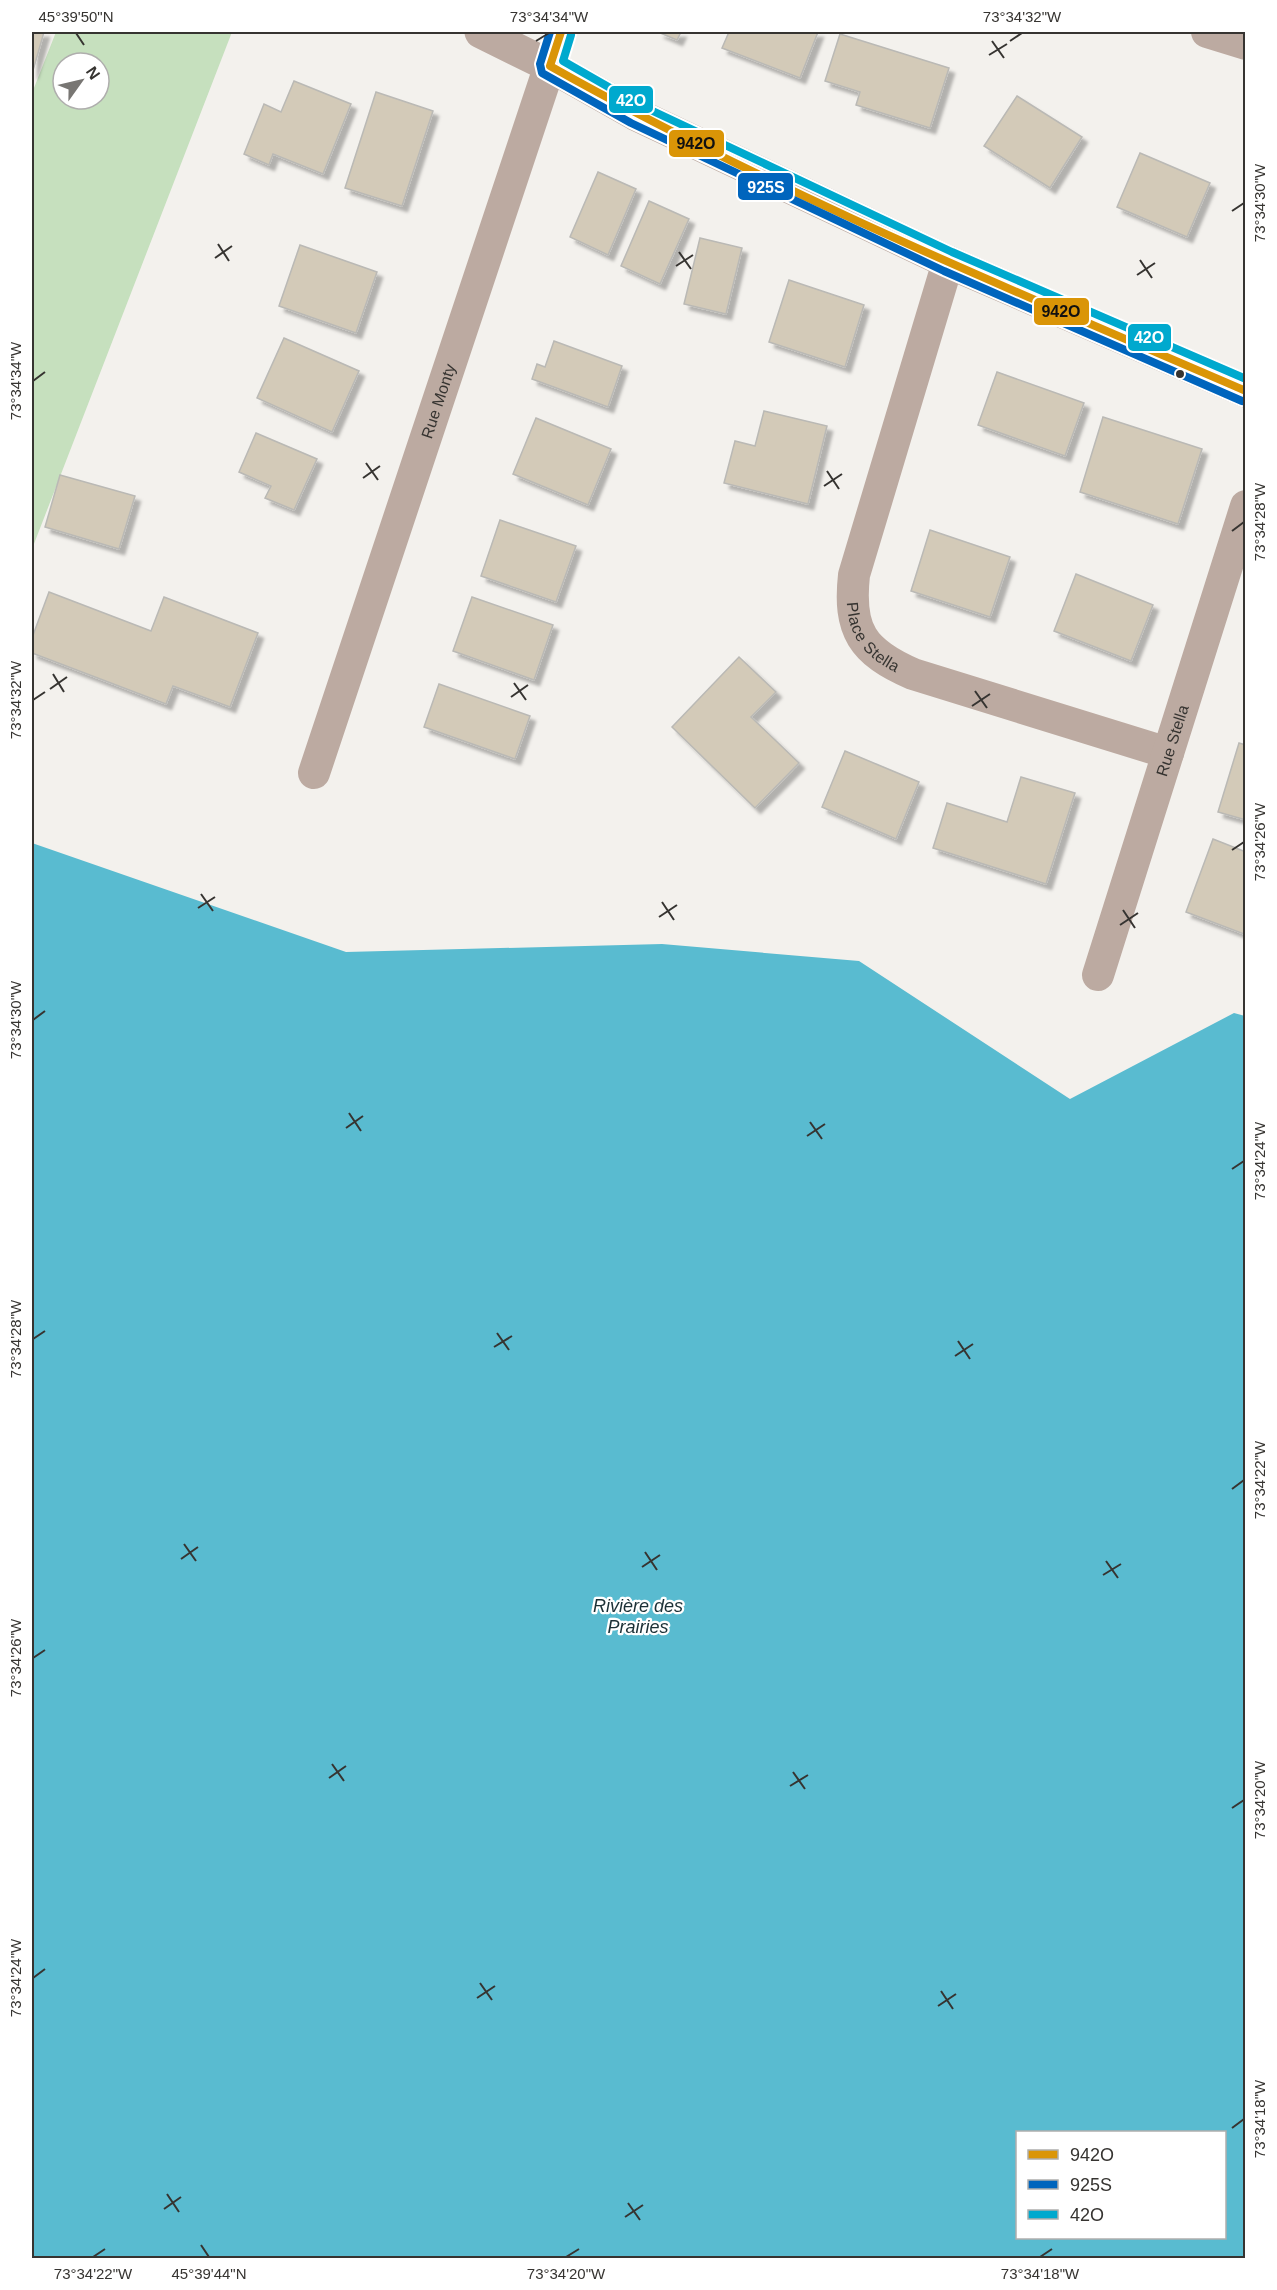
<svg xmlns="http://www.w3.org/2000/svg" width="1277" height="2290" font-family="Helvetica,sans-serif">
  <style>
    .green { fill: #c6e0be; fill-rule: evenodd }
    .water { fill: #59bbd0; fill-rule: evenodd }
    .building { fill: #d3cab8; stroke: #bab9b5; stroke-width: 1.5; filter: url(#shadow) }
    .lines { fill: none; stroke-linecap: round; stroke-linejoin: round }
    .minor { stroke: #bcaaa1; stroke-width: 32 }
    .tertiary { stroke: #bcaaa1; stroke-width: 33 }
    .bus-1-casing { stroke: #fff; stroke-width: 12 }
    .bus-2-casing { stroke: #fff; stroke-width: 12 }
    .bus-3-casing { stroke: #fff; stroke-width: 12 }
    .bus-1 { stroke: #da9507; stroke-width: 8 }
    .bus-2 { stroke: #0065bd; stroke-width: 8 }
    .bus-3 { stroke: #00a9ce; stroke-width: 8 }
    .ticks { fill: none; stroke: #363431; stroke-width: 2 }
    .bus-dot { fill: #363431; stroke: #fff; stroke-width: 2 }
    .labels { text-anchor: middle; stroke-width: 4.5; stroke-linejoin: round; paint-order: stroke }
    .street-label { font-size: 16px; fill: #363431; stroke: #fff }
    .water-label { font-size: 18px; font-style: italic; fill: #1b3036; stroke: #fff }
    .line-badge { stroke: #fff; stroke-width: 2 }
    .badge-label { font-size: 16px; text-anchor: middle; font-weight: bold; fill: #fff }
    .pale-badge-label { font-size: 16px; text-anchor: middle; font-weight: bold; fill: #111 }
    .neatline { fill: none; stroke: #363431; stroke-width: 2 }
    .ticks-label { font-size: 15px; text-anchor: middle; fill: #363431 }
  </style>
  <defs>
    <filter id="shadow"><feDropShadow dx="5.5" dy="5.5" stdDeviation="1.5" flood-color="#0004"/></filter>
  </defs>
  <rect width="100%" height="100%" fill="#f3f1ed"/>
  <path class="green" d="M56,32H232L32,549V93ZM63,63H99V99H63Z"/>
  <path class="water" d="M32,843L346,952L662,944L859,961L1070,1099L1234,1013L1245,1016V2258H32ZM1018,2132H1224V2238H1018Z"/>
  <g class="building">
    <polygon points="32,32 44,32 32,74"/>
    <polygon points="658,32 681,32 677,40"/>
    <polygon points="729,32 818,32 800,78 722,48"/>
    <polygon points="840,34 949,68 930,128 856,105 860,92 825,81"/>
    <polygon points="294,81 351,104 323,174 273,154 269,165 244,154 264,104 281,112"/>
    <polygon points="376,92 433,111 402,206 345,188"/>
    <polygon points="1017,96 1082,137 1050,188 984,146"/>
    <polygon points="1140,153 1210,183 1187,237 1117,207"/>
    <polygon points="598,172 636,189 608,255 570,237"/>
    <polygon points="649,201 689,219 660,284 621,266"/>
    <polygon points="700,238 742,248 726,314 684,304"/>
    <polygon points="300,245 377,272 356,333 279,306"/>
    <polygon points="789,280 864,305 845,367 769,342"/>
    <polygon points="284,338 359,371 332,432 257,398"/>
    <polygon points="554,341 622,366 608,407 532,379 537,364 545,367"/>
    <polygon points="997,372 1084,403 1065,456 978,425"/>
    <polygon points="764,411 827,426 808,504 724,483 735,441 755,446"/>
    <polygon points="1103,417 1202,449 1178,524 1080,492"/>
    <polygon points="536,418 611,449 588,505 513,474"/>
    <polygon points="256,433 317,459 294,510 265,498 271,486 239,472"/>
    <polygon points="60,475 135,496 119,549 45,527"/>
    <polygon points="500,520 576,546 556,602 481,576"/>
    <polygon points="930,530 1010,557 990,617 911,591"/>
    <polygon points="1076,574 1153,605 1131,661 1054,631"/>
    <polygon points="49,592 151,631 164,597 258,633 230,707 173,686 166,704 32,653 32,638"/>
    <polygon points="472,597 553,625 534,680 453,651"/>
    <polygon points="739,657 776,692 751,717 799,763 755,808 672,727"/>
    <polygon points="439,684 530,716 515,759 424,727"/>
    <polygon points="1239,743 1246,745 1246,820 1218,812"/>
    <polygon points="845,751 919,782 896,839 822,807"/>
    <polygon points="1021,777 1075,793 1046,884 933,848 947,803 1007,822"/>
    <polygon points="1213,839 1246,852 1244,934 1186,912"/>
  </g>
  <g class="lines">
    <g class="minor">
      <polyline points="1207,32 1246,44"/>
      <path id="s1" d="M948,262L854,575C848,630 862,652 913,674L1168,753"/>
      <path id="s2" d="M314,773L561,32"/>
      <path id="s3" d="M1098,975L1246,506"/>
    </g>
    <polyline class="tertiary" points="481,32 550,66 635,114 948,262 1246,391"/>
    <defs>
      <path id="bus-1" d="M561,32L550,66C772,191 1012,290 1246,391"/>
      <polyline id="bus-2" points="550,32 540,64 542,73 631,123 944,271 1242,401"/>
      <polyline id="bus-3" points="571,35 563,61 640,105 952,252 1246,379"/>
    </defs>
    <use href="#bus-1" class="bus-1-casing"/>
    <use href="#bus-2" class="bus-2-casing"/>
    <use href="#bus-3" class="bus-3-casing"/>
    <use href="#bus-1" class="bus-1"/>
    <use href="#bus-2" class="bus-2"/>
    <use href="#bus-3" class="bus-3"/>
  </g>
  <path class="ticks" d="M76,33L84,45M536,41L549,33M992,41L1004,58M1010,41L1022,33M989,55L1007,44M1232,211L1244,203M218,244L229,261M679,252L691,269M215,258L232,246M1140,260L1152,278M676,266L693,255M1137,275L1155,263M33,381L45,372M366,463L378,480M827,471L839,489M363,478L380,466M824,486L842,474M1232,531L1244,522M53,674L64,692M514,683L526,700M50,689L67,677M975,691L987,708M511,697L528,685M33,700L45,692M972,706L990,694M1232,850L1244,842M201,894L213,911M662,902L674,920M198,908L215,897M1123,910L1135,928M659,917L677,905M1120,925L1138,913M33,1020L45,1011M349,1113L361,1131M810,1122L822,1139M346,1128L363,1116M807,1136L825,1124M1232,1169L1244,1161M497,1333L509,1350M33,1339L45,1331M958,1341L970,1359M494,1347L512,1336M955,1356L973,1344M1232,1489L1244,1480M184,1544L196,1561M645,1552L657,1570M181,1559L198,1547M1106,1561L1118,1578M642,1567L660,1555M1103,1575L1121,1564M33,1658L45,1650M332,1764L344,1781M793,1772L805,1789M329,1778L346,1766M790,1786L808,1775M1232,1808L1244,1800M33,1978L45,1969M480,1983L492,2000M941,1991L953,2009M477,1998L495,1986M938,2006L956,1994M1232,2128L1244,2119M167,2194L179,2212M628,2203L640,2220M164,2209L181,2197M625,2217L643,2205M201,2245L209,2257M93,2257L105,2249M566,2257L579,2249M1040,2257L1052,2249"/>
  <circle class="bus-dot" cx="1180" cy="374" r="5"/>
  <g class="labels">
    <g class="street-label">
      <text dy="6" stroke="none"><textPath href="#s2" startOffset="392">Rue Monty</textPath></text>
      <text dy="6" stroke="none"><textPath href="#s1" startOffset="396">Place Stella</textPath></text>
      <text dy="6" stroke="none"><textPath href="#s3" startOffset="246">Rue Stella</textPath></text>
    </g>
    <g class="water-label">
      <text x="638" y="1612">Rivière des<tspan x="638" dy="21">Prairies</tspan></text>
    </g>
  </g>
  <g class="line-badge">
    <rect x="608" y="85" width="46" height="29" rx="6" fill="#00a9ce"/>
    <rect x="668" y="129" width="57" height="29" rx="6" fill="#da9507"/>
    <rect x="737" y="172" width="57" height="29" rx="6" fill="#0065bd"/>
    <rect x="1033" y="297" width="57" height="29" rx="6" fill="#da9507"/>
    <rect x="1127" y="323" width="45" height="29" rx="6" fill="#00a9ce"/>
  </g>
  <g class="badge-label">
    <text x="631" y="106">42O</text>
    <text x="766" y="193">925S</text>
    <text x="1149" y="343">42O</text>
  </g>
  <g class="pale-badge-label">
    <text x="696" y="149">942O</text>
    <text x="1061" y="317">942O</text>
  </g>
  <rect width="1277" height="2290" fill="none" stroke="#ffffff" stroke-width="66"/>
  <rect x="1016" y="2131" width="210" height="108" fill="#ffffff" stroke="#afaead" stroke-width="1.5"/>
  <rect x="1028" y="2150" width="30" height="9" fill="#da9507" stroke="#afaead" stroke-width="1.5"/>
  <text x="1070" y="2161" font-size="18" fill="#363431">942O</text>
  <rect x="1028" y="2180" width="30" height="9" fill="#0065bd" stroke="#afaead" stroke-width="1.5"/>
  <text x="1070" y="2191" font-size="18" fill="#363431">925S</text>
  <rect x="1028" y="2210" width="30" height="9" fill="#00a9ce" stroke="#afaead" stroke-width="1.5"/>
  <text x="1070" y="2221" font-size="18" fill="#363431">42O</text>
  <g transform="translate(81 81) rotate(56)"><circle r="28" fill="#ffffff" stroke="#afaead" stroke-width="1.5"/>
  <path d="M0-4.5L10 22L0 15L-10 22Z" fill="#787673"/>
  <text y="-9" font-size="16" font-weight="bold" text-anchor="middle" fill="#363431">N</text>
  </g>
  <rect x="33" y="33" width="1211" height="2224" class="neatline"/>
  <g class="ticks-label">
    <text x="76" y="22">45°39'50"N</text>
    <text x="549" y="22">73°34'34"W</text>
    <text x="1022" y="22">73°34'32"W</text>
    <text transform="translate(1260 203) rotate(-90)" y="5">73°34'30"W</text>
    <text transform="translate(16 381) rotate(-90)" y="5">73°34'34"W</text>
    <text transform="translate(1260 522) rotate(-90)" y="5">73°34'28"W</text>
    <text transform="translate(16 700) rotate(-90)" y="5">73°34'32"W</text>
    <text transform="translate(1260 842) rotate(-90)" y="5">73°34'26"W</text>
    <text transform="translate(16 1020) rotate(-90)" y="5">73°34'30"W</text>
    <text transform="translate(1260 1161) rotate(-90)" y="5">73°34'24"W</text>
    <text transform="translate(16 1339) rotate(-90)" y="5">73°34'28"W</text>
    <text transform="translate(1260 1480) rotate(-90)" y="5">73°34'22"W</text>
    <text transform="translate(16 1658) rotate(-90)" y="5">73°34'26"W</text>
    <text transform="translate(1260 1800) rotate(-90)" y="5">73°34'20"W</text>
    <text transform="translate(16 1978) rotate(-90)" y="5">73°34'24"W</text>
    <text transform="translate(1260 2119) rotate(-90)" y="5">73°34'18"W</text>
    <text x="93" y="2279">73°34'22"W</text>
    <text x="209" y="2279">45°39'44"N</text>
    <text x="566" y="2279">73°34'20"W</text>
    <text x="1040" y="2279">73°34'18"W</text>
  </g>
</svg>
